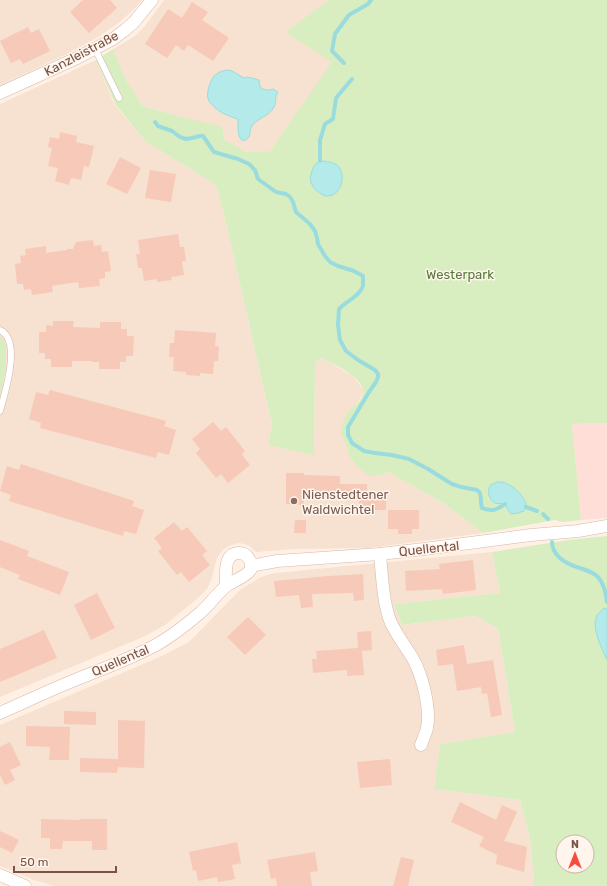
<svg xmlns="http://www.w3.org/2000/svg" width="607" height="886" font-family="Rubik,sans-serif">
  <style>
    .residential { fill: #f7e1d1 }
    .commercial { fill: #ffded7 }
    .green { fill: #d9eec0; fill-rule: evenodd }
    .water { fill: #b5eaeb; stroke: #9adcde }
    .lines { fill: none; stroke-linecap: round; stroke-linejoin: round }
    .stream { stroke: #9adcde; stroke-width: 4 }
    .building { fill: #f7c9b8 }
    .service-casing { stroke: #d4b8ab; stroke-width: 7 }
    .minor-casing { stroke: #d4b8ab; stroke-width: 13 }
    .service { stroke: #fff; stroke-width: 6 }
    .minor { stroke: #fff; stroke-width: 12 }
    .education-dot { fill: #8d6e63; stroke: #fff5ec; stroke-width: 1.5 }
    .labels { text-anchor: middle; stroke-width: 3; stroke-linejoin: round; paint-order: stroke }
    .street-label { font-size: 13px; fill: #7a5246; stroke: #fff5ec }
    .park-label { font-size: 13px; fill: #567b3a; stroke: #fff5ec }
    .education-label { font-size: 13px; fill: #785e54; stroke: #fff5ec; text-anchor: start }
  </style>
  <rect width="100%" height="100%" fill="#fff0e3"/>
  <g class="residential">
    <polygon points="0,0 142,0 132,11 117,24 101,35 84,45 67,54 0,85"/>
    <polygon points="164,0 329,0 286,32 333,62 270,151 246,152 178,116 143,106 126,80 113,49 135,36 145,26"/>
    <polygon points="96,60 114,104 145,141 216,185 226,223 272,426 268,445 314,454 315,363 321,358 353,376 363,389 363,394 355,406 348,413 341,436 346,443 350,457 377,476 388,472 443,503 483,533 369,548 294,549 256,552 250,546 245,544 238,543 231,545 224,549 219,555 216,561 212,578 207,589 199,597 165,625 143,637 0,697 0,104"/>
    <polygon points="492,552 500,593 394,604 402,625 476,616 498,629 515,732 440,744 434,789 520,800 530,839 534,880 534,886 55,886 34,880 0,866 0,725 162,656 189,642 240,590 259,578 267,575 276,573"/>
  </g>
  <polygon class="commercial" points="607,423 607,518 581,520 572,424"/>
  <g class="green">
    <path d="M329,0H607V423L572,424L581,520L562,522L555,520L483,533L443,503L388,472C378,476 372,479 363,471C358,467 353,462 350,457C348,453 348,449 346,445C345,441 341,438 341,434C340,428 344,419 347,414C352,407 366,399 363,389C358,374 334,365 321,358L315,363L314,455L268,445L272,425L226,223L216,185L145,141L115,104L96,60L113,49L126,80L143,106L178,116L223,127V139L246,152L270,151L332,62L285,32ZM326,161L337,165L320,194L313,187ZM517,491L526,504L508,511L507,507L505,504L495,503Z"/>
    <path d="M0,336C2,338 4,340 5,344C8,358 4,381 0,395Z"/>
    <path d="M607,536V609L604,608L596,619V631L607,660V886H534V880L530,839L520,800L434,789L440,744L515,732L498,629L476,616L402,625L394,604L500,593L492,552L568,540ZM563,842H587V866H563Z"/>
  </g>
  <g class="water">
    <path d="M227,70L232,71L244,78L248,77L259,80L260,87C264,90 267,91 273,89L278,92C274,99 277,102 274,107C270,116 257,118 252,126C248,133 253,137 243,141C237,137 238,127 238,119C227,116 216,111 209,101C205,95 210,80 215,75C219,72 222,71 227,70Z"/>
    <path d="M320,161C326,161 334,162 338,166C345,173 343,189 334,194C332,196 328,196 325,196C316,192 308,184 311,174C312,171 313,167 315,165C316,163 319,162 320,161Z"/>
    <path d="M497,482C510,481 521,493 526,503L524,511L518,513L511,514C508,511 507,507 505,504C502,503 497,504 495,503C489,500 486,489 491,485C492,484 495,483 497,482Z"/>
    <path d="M604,608L607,609V660C602,649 592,629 596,618C597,614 601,611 604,608Z"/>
  </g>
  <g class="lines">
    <g class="stream">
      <polyline points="344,63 332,51 335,34 349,15 368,4 371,0"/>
      <path d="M155,122L158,126L172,131L180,137L186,139L192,138L200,136H203L214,152L238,159L249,164L255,170L258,179L276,192L286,194L290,197L293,202L296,212L310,224L315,231L317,238L318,244L325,256L330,262L338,266L354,271L363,276C363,279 363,283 363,286C360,296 345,302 339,309L338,325L340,340L346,351L358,360L375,370L378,374V377L376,382L369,392L348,427V435L352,443L364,451L375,453L392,455L409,459L428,469L452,484L461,487L477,490L480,493L481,499V503L482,508C493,512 496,510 505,504"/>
      <polyline points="320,161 320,140 325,124 333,119 336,98 352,79"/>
      <polyline points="526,507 537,511"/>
      <polyline points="543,514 548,519"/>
      <path d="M552,542C552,554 563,562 574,566C581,569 590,570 597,576C604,583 606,592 607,602"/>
    </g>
  </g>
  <g class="building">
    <polygon points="83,0 110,0 117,8 89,33 70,12"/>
    <polygon points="192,2 208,12 202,20 229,38 213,61 188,45 184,51 176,45 167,58 145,44 168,9 182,18"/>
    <polygon points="28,27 31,33 39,29 50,51 23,64 20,59 11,63 0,41"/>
    <polygon points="60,132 77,136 76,142 94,146 89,167 84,166 81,180 71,178 69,185 55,181 58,168 48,166 52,148 48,147 50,137 59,139"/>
    <polygon points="120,157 141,168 127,194 106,184"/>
    <polygon points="150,170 176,174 171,202 145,198"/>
    <polygon points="178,234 180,247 184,247 186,261 182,261 184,275 171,277 172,280 157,282 157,279 144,281 142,268 138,268 136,254 140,254 138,240"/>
    <polygon points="93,240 94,246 101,245 102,252 108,251 111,271 105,272 105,278 99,279 100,286 79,288 78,282 58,285 52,286 53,292 32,295 31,289 24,290 23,284 17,284 15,264 21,263 20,256 26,255 25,249 46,246 46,253 67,250 67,249 73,249 76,242"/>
    <polygon points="53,321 74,321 73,327 100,328 100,322 121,322 121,329 127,329 127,336 134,336 133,356 126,356 126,362 120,362 120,369 99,369 99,362 92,362 92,361 72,361 72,367 51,367 51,359 45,359 45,353 39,353 39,332 46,332 46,325 53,326"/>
    <polygon points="175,330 216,333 215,346 219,347 218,361 214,361 213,374 200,373 200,376 186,375 186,372 173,371 174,357 169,357 170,343 174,343"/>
    <polygon points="50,390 166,421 164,426 176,430 169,455 158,452 156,458 40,428 41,423 29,419 36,392 48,395"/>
    <polygon points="213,422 221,431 226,427 245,451 242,455 250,465 228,483 221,474 216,478 196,453 200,449 192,439"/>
    <polygon points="21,464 134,501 132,506 144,510 136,534 124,531 123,536 9,501 11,495 0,491 7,466 19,470"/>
    <polygon points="286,473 304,473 304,475 340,476 340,484 367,484 367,493 386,494 386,510 359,510 359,497 304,497 304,505 286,504"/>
    <polygon points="388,510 419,510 419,529 412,529 412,534 398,534 398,529 388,529"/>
    <polygon points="295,520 306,520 306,533 294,533"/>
    <polygon points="174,522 182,531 187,527 207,551 202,555 210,565 189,582 181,572 177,575 158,551 162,548 154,538"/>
    <polygon points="0,540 29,551 27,556 69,572 60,595 18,579 20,575 0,567"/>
    <polygon points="473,560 476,590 443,594 442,589 406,591 405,571 440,569 439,564"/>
    <polygon points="363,574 364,600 354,601 353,593 312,594 313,607 301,608 299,595 276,597 274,581 329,576"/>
    <polygon points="97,593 115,628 91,640 74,605"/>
    <polygon points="248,617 266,635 245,655 227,637"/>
    <polygon points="44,630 57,658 0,682 0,649"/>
    <polygon points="371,631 372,650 362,651 364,675 347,676 347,670 313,673 312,659 317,659 316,651 358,648 357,632"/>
    <polygon points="464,645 467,664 493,660 502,715 491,717 487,693 482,694 481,687 457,691 453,664 438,666 436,650"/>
    <polygon points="64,711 96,712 96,725 64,724"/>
    <polygon points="118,720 145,721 144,768 117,767 118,767 117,773 80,772 80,758 118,759"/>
    <polygon points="26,726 70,727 69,760 49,760 50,747 26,746"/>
    <polygon points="10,742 21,765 10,770 15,780 5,785 0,775 0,747"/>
    <polygon points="390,759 392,785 360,788 357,762"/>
    <polygon points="460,802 496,820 502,805 517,812 504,841 527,847 524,872 496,864 497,855 479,846 484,837 451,822"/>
    <polygon points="41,819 80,820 80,819 107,819 107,850 92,850 92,841 63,841 62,849 50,849 50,838 41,838"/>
    <polygon points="0,831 19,840 12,853 0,847"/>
    <polygon points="237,842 241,863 232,865 235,879 218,882 217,877 198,881 196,870 193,871 189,852"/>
    <polygon points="315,852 318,871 310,872 312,886 277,886 276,878 271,879 267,860"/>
    <polygon points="401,857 414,860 408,886 393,886"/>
  </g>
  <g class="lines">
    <defs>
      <g id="service">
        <polyline points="95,49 119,98"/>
        <path d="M0,330C22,340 5,393 0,411"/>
      </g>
      <g id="minor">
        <polyline points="0,93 77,58 113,39 125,30 134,22 152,0"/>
        <path d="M380,554C382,575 383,604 391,623C397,635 405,646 412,657C422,674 431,708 427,728C426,733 423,739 421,745"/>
        <polyline points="251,566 277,561 380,554 424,549 531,535 578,531 607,526"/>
        <path d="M0,713C25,702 50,690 75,680C102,669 130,659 156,645C172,636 186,625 200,613C209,605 216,595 225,587C232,580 260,574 249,559C247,555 243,553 239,553C223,553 226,575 226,585"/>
        <polyline points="0,875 25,886"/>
      </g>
    </defs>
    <use href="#service" class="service-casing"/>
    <use href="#minor" class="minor-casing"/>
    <use href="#service" class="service"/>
    <use href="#minor" class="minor"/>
  </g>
  <circle class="education-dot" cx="294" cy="501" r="4"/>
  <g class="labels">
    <g class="street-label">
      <text transform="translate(81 53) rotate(-28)" y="5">Kanzleistraße</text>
      <text transform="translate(429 548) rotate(-6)" y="5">Quellental</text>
      <text transform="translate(120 660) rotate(-23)" y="5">Quellental</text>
    </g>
    <g class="park-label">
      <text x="460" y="279">Westerpark</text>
    </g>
    <g class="education-label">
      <text x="302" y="499">Nienstedtener<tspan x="302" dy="15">Waldwichtel</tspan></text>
    </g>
  </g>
  <g transform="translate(575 854)"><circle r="19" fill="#fff5ec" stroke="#cab4aa"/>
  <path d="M0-3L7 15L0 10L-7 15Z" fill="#f64c3b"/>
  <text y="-6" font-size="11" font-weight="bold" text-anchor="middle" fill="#7a5246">N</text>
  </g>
  <path d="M14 866v6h102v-6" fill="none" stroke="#7a5246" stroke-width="2"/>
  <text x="20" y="866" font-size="12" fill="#7a5246" stroke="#fff5ec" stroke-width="3" paint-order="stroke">50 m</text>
</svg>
